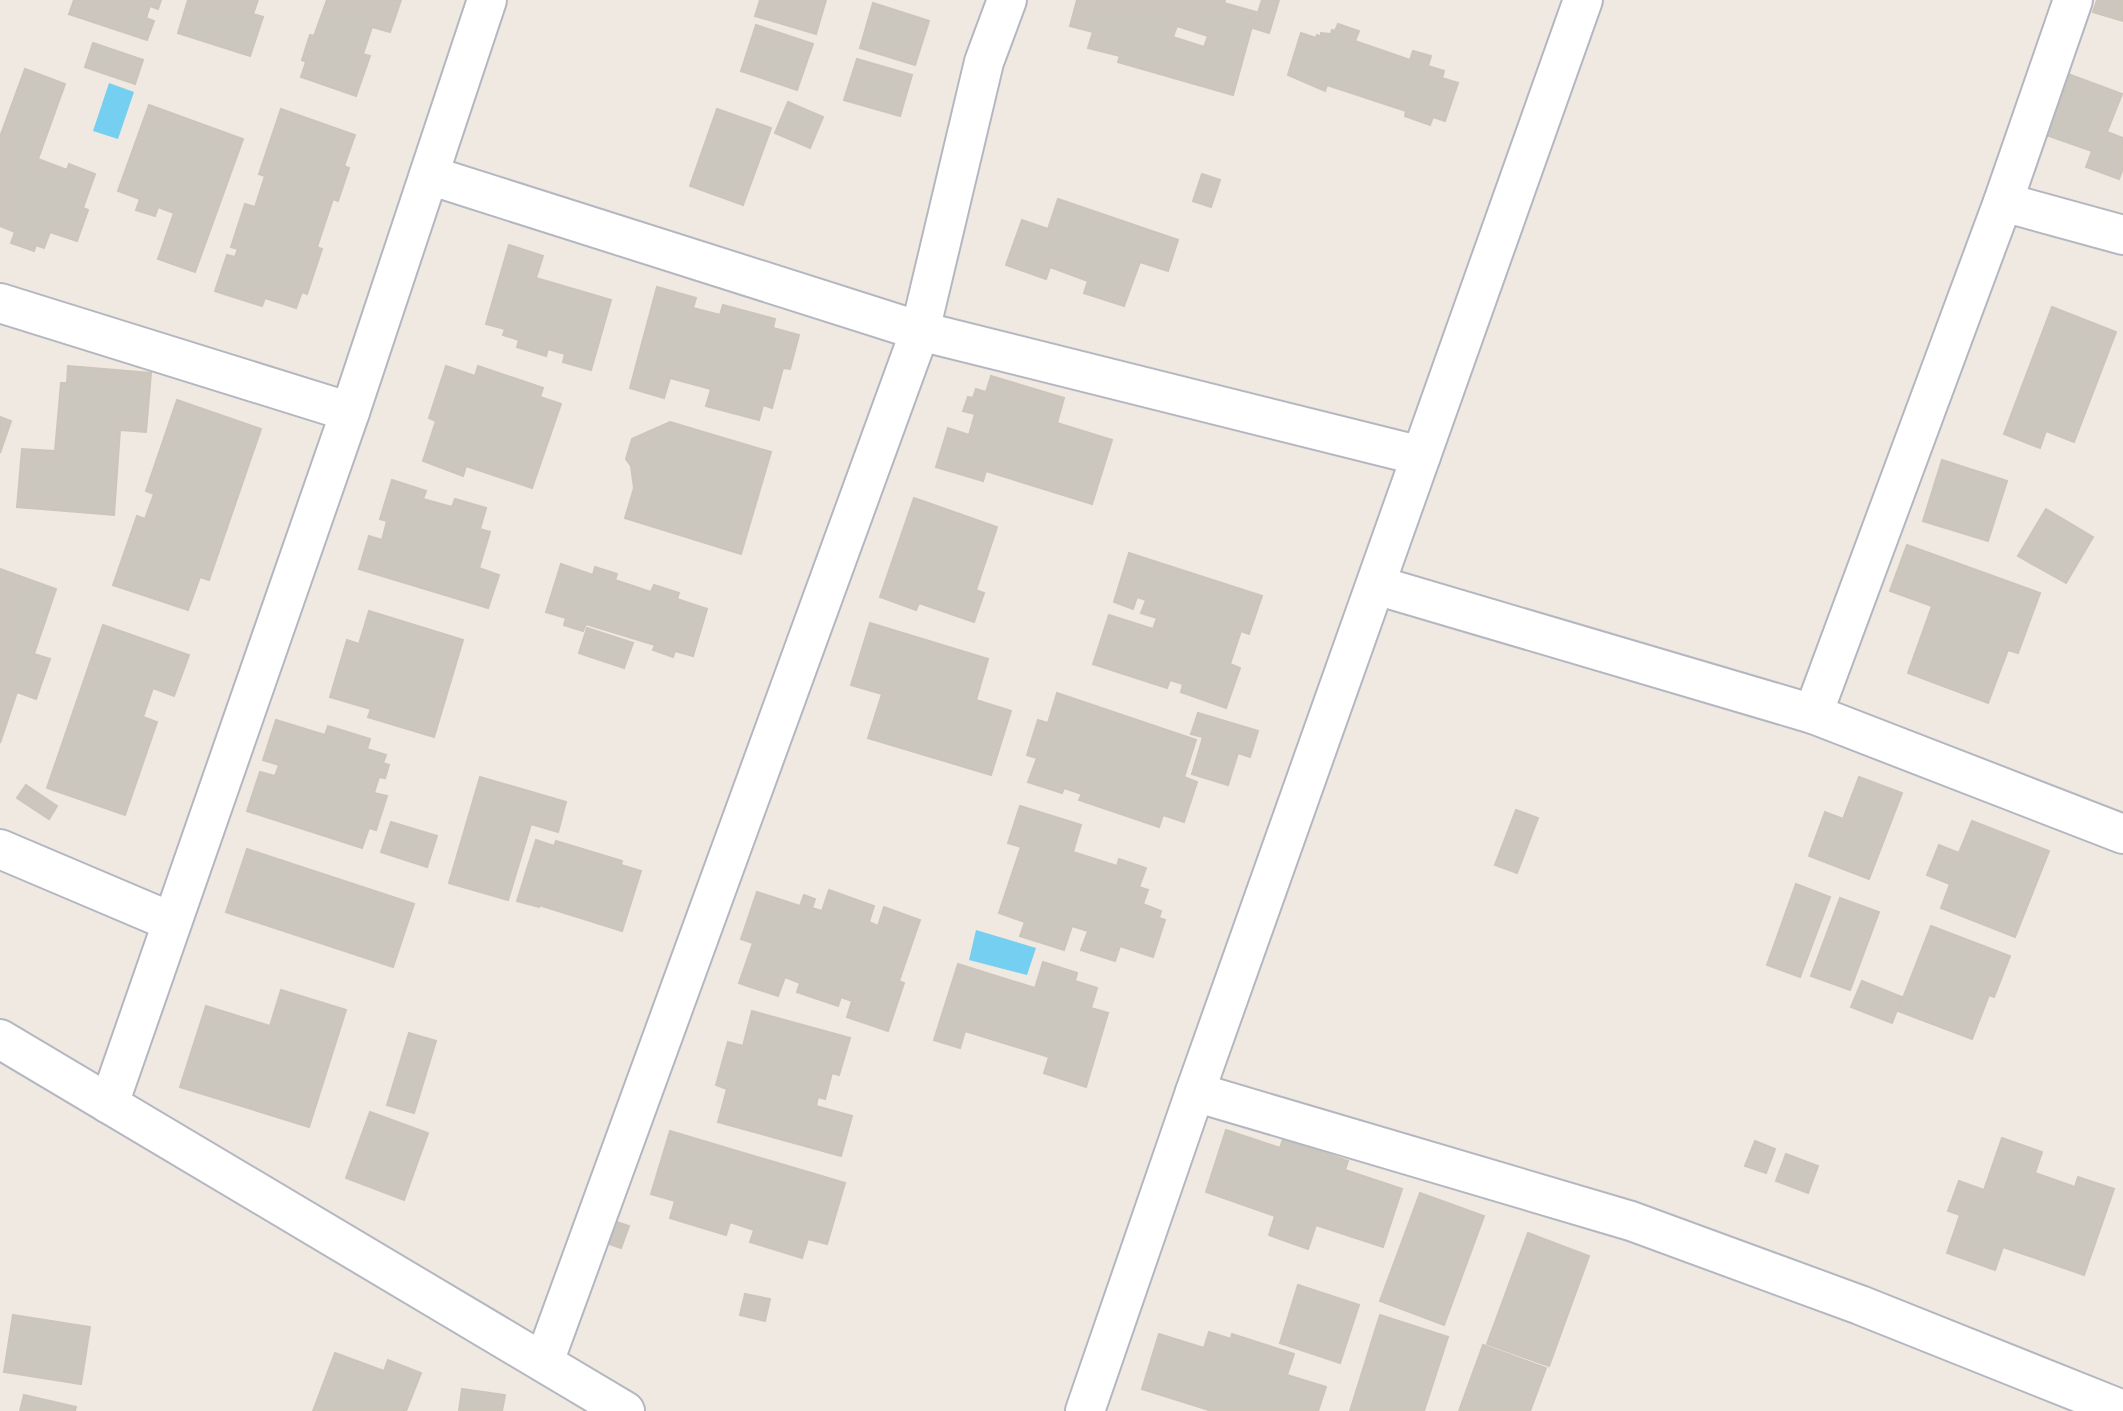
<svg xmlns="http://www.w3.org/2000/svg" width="2123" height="1411" font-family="'PT Sans',sans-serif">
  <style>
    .water { fill: #75cff0 }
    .building { fill: #cbc7bf; stroke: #cbc5ba; stroke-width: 2; fill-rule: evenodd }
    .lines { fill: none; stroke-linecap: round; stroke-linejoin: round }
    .minor-casing { stroke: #b4b7c1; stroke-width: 42 }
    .minor { stroke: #fff; stroke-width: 38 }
  </style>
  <rect width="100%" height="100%" fill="#efe9e1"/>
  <g class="water">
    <polygon points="109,83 134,92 118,139 93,131"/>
    <polygon points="976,930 1036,948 1027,975 969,960"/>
  </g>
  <g class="building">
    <polygon points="74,0 161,0 158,9 150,6 146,18 154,21 147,40 69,14"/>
    <polygon points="188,0 258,0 253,14 263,17 250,56 178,33"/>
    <polygon points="327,0 401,0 390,32 372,27 363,54 370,56 356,96 301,77 306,62 302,60 310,35 314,36"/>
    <polygon points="760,0 826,0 816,34 755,16"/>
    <path d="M1077,0H1225L1224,3L1256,12L1233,95L1118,62L1120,56L1088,48L1093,32L1070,26ZM1177,26L1208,36L1204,47L1173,37Z"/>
    <polygon points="1262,0 1279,0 1269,33 1253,28"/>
    <polygon points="2097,0 2123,0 2123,21 2093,12"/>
    <polygon points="873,3 929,21 915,65 860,48"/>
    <polygon points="1338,24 1359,31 1355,41 1410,60 1413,51 1431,56 1428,66 1444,71 1442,78 1458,83 1445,121 1433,117 1430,125 1405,116 1406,111 1327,85 1325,91 1288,75 1301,33 1316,38 1317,35 1321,37 1321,33 1331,34 1332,30 1335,31"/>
    <polygon points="756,25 813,44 797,90 741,71"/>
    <polygon points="93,43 143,60 135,84 85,67"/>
    <polygon points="857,59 912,75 900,116 844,100"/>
    <polygon points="25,69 65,84 38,159 67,170 69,164 95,174 83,208 88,210 77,241 50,232 44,248 36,245 34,251 11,243 15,232 0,226 0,137"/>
    <polygon points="2068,74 2122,94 2107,132 2123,138 2123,168 2119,179 2086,167 2092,151 2046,135"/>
    <polygon points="788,102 823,117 810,148 775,133"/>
    <polygon points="149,105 243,139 195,272 158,259 174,213 158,207 155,216 136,210 140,199 118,191"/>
    <polygon points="281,109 355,135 344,166 349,168 338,201 333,199 317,247 322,249 307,294 302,292 296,308 265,298 262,306 215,291 227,255 235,257 238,249 231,247 245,204 255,207 265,176 259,174"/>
    <polygon points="717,109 771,128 743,205 690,186"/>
    <polygon points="1202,174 1220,180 1211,207 1193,201"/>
    <polygon points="1058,199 1178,240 1168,271 1140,262 1124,306 1084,293 1088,281 1050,267 1046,279 1006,265 1022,220 1048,229"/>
    <polygon points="509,245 543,256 536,278 611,300 591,370 563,362 565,354 548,349 546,356 517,347 519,340 503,335 505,329 486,324"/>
    <polygon points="657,287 696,298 693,308 720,315 723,305 775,319 773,328 799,335 790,369 783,368 772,408 763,405 759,420 706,406 711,389 670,378 664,398 630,388"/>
    <polygon points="2052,307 2116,332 2074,442 2046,431 2040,448 2004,434"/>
    <polygon points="68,366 151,373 146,432 120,430 114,515 17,507 22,449 55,451 61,383 67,383"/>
    <polygon points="446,366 475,376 478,366 543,388 540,397 561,404 532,488 466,466 463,476 423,461 436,421 429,418"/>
    <polygon points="991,376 1064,398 1057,423 1112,440 1092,504 986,471 983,481 936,467 948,428 969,435 975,414 963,411 968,397 973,398 976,389 986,392"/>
    <polygon points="177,400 261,429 209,580 200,577 188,610 113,585 137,516 145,519 154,494 146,491"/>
    <polygon points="0,417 11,421 0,453"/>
    <polygon points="670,422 771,452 741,554 625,518 634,488 631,466 626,459 632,439"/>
    <polygon points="1942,460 2007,481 1988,541 1923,521"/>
    <polygon points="392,480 426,491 423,499 452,507 455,499 486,508 480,529 490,532 479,568 499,575 488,608 359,569 369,536 382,540 387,521 380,519"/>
    <polygon points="914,498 997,527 976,590 984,593 974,622 919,603 916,610 880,597"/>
    <polygon points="2046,509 2093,537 2066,583 2018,556"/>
    <polygon points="1907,545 2040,593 2018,653 2008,650 1988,703 1908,673 1932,606 1890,591"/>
    <polygon points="1129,553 1262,596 1249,634 1241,631 1230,664 1240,668 1226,708 1181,692 1183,684 1170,680 1167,688 1093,664 1109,615 1153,629 1157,618 1141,613 1146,600 1137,597 1133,609 1114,602"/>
    <polygon points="561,564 593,575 595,567 617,574 615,580 651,592 654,585 679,593 677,599 707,609 693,656 675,651 673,657 653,650 655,645 586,624 583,631 564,625 566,618 546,612"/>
    <polygon points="0,569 56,589 34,654 50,659 36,699 17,692 0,743"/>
    <polygon points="369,611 463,640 434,737 368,717 371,709 330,697 347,640 359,644"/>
    <polygon points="870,623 988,659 976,700 1011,711 991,775 868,738 882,694 851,685"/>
    <polygon points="103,625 189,655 174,696 153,688 143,717 157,722 125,815 47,788"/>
    <polygon points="587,628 633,643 624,668 579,653"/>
    <polygon points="1057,693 1196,740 1184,777 1197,782 1184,822 1163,815 1159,827 1079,800 1082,794 1064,788 1062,793 1028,782 1037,758 1027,755 1038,720 1048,723"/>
    <polygon points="1198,713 1258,731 1250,757 1238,753 1228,785 1192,774 1203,737 1191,734"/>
    <polygon points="276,720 325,735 328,726 370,739 367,749 386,755 383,763 389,765 385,778 379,777 374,793 387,796 376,830 369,828 362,848 247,811 260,772 275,776 279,765 263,760"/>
    <polygon points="480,777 566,802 558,832 531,824 508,900 449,883"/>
    <polygon points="1859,777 1902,793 1869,879 1809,856 1825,812 1843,819"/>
    <polygon points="26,785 57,806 49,819 17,798"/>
    <polygon points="1020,806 1081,825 1073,852 1117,866 1119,859 1146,868 1139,887 1148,890 1143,904 1161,911 1159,918 1165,920 1153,957 1120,946 1115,961 1081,950 1088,931 1072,926 1064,950 1020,936 1025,922 999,913 1021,847 1008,843"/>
    <polygon points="1516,810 1538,818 1517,873 1495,865"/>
    <polygon points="1972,821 2049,851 2015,937 1941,908 1950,884 1927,875 1939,845 1959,853"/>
    <polygon points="391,822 437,836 427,867 381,852"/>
    <polygon points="536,840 554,846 556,841 622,861 621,865 641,871 622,931 539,905 539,907 517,901"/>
    <polygon points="247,849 414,904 393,967 226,912"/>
    <polygon points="1796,884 1830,897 1800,977 1767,965"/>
    <polygon points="829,890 874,906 869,922 878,926 884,907 920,920 899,981 904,983 888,1031 847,1017 852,1001 841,997 838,1006 797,992 800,983 785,977 778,996 739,983 753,943 741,939 757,892 800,906 804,895 815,899 812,908 822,911"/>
    <polygon points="1840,898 1879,912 1850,990 1811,976"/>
    <polygon points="1931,926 2010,956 1994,997 1989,995 1972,1039 1898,1011"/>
    <polygon points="1043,962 1077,973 1075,981 1097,988 1091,1008 1108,1013 1086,1087 1044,1073 1049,1057 965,1031 960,1048 934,1040 958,964 1035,988"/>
    <polygon points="1862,981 1902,997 1892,1023 1851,1007"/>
    <polygon points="281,990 346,1010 309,1127 180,1087 206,1006 270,1026"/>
    <polygon points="752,1011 850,1038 839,1075 832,1073 825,1099 818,1097 816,1106 852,1116 841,1156 718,1122 727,1089 716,1085 728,1042 743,1046"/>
    <polygon points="409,1033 436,1041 414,1113 387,1105"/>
    <polygon points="370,1112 428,1133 404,1200 346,1178"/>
    <polygon points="1226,1130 1280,1148 1283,1139 1348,1161 1345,1170 1402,1189 1383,1247 1316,1225 1308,1249 1269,1235 1275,1216 1206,1192"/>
    <polygon points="670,1131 845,1183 827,1244 808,1239 802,1258 750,1242 754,1230 730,1222 726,1235 670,1218 675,1201 651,1194"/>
    <polygon points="2002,1138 2042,1152 2035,1173 2075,1187 2078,1177 2114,1189 2084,1275 2003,1247 1995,1270 1947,1253 1960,1215 1948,1211 1959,1181 1984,1190"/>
    <polygon points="1755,1141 1775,1149 1766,1173 1745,1166"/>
    <polygon points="1786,1154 1818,1166 1808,1193 1776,1181"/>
    <polygon points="1420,1193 1484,1216 1444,1325 1380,1301"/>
    <polygon points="605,1218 629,1226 621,1248 597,1240"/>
    <polygon points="1528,1233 1589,1256 1549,1366 1487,1344"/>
    <polygon points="1298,1285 1359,1305 1340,1363 1280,1343"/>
    <polygon points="745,1294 770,1299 765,1321 740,1315"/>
    <polygon points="13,1315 90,1327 81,1384 4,1372"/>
    <polygon points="1380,1315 1448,1337 1424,1411 1350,1411"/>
    <polygon points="1209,1332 1231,1339 1232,1334 1294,1354 1287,1375 1326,1387 1318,1411 1212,1411 1142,1389 1159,1334 1204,1348"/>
    <polygon points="1483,1345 1546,1368 1530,1411 1459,1411"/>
    <polygon points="335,1353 384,1371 388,1360 421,1373 406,1411 313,1411"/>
    <polygon points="462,1389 505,1395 502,1411 459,1411"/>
    <polygon points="24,1395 76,1407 75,1411 20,1411"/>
  </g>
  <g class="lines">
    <defs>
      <g id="minor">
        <polyline points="2073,0 2003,202 1813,714 2123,834"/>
        <polyline points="429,175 920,331 1421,456"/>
        <polyline points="2003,202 2123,235"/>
        <polyline points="0,303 350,412"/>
        <polyline points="1376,585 1813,714"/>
        <polyline points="0,849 172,922"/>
        <polyline points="0,1039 625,1411"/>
        <polyline points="1195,1092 1631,1221 1860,1305 2123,1410"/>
        <polyline points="109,1104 350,412 487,0"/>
        <polyline points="544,1362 920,331 984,62 1007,0"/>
        <polyline points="1085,1411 1195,1092 1583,0"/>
      </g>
    </defs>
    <use href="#minor" class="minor-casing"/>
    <use href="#minor" class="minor"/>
  </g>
</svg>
